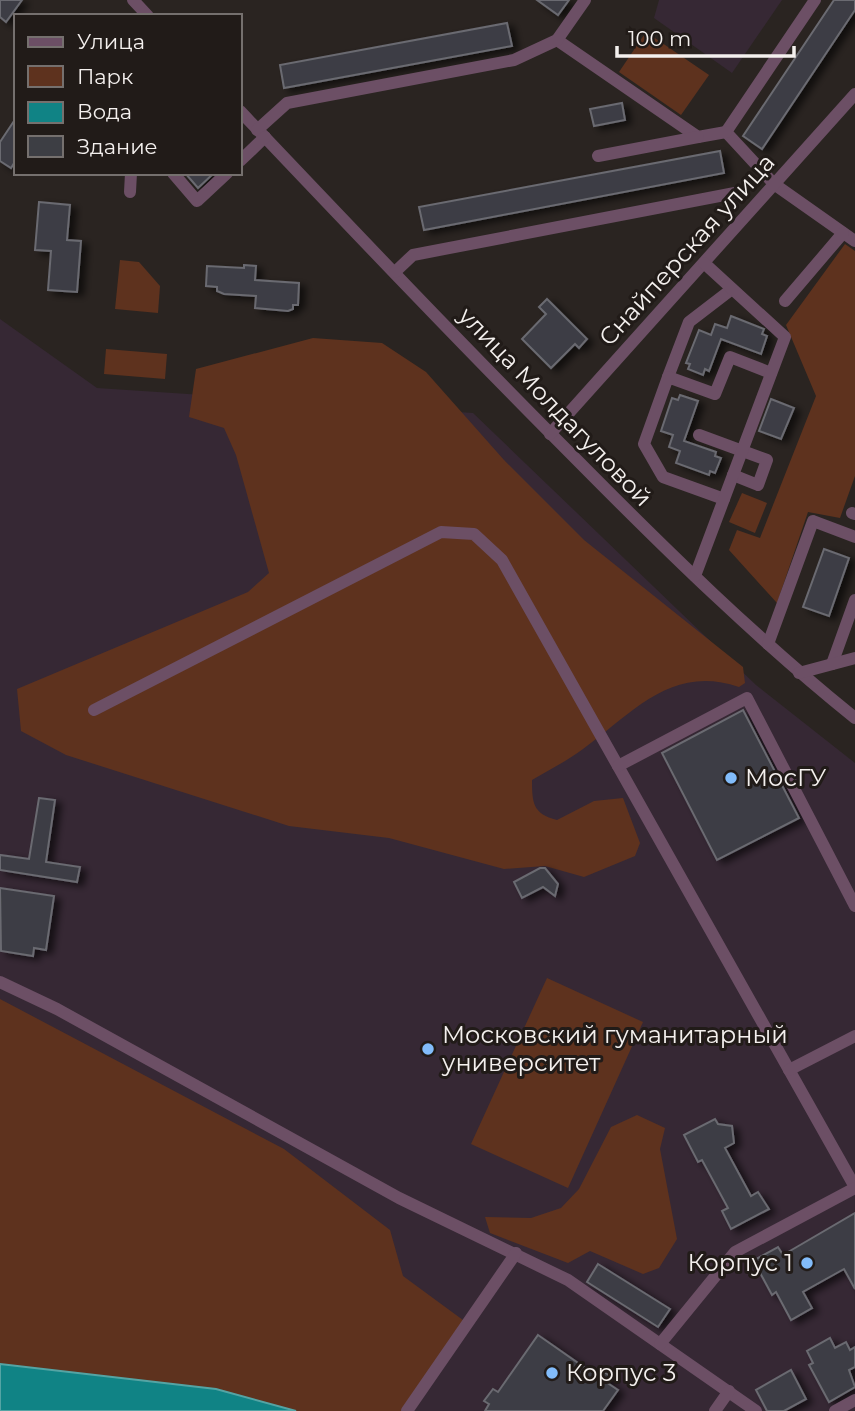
<svg xmlns="http://www.w3.org/2000/svg" width="855" height="1411" font-family="Montserrat,sans-serif">
  <style>
    .education { fill: #362834 }
    .green { fill: #5e321e }
    .water { fill: #108385; stroke: #54a4a4; stroke-width: 2 }
    .building { fill: #3d3e44; stroke: #6a6a71; stroke-width: 2; filter: url(#shadow) }
    .lines { fill: none; stroke-linecap: round; stroke-linejoin: round }
    .minor { stroke: #6c4f65; stroke-width: 12 }
    .poi-dot { fill: #82bcfa; stroke: #211b18; stroke-width: 2.5 }
    .labels { text-anchor: middle; stroke-width: 6; stroke-linejoin: round; paint-order: stroke }
    .street-label { font-size: 24px; fill: #f4f0ee; stroke: #211b18 }
    .poi-label { font-size: 24px; fill: #f4f0ee; stroke: #211b18; text-anchor: start }
  </style>
  <defs>
    <filter id="shadow"><feDropShadow dx="6" dy="3.5" stdDeviation="3.5" flood-color="#0009"/></filter>
  </defs>
  <rect width="100%" height="100%" fill="#2a2421"/>
  <g class="education">
    <polygon points="659,0 782,0 732,73 654,18"/>
    <polygon points="0,319 97,388 473,413 756,685 855,763 855,1411 351,1411 0,1335"/>
  </g>
  <g class="green">
    <polygon points="646,32 709,75 681,115 619,72"/>
    <polygon points="845,244 855,251 855,476 840,518 808,512 777,603 729,550 737,530 760,538 816,396 786,325"/>
    <polygon points="120,260 139,262 160,286 158,313 115,309"/>
    <path d="M313,338L382,343L426,372L504,460L584,540L743,667L745,683L739,687C671,664 633,713 583,749C567,761 549,770 532,780C532,803 533,814 557,820L594,801L623,798L640,843L635,856L584,877L545,866L504,869L389,838L289,826L66,755L21,731L17,689L248,592L269,573L236,455L224,428L189,417L196,369Z"/>
    <polygon points="106,349 167,354 165,379 104,374"/>
    <polygon points="742,493 767,503 755,533 729,522"/>
    <polygon points="547,978 643,1022 568,1188 471,1144"/>
    <polygon points="0,999 284,1149 390,1230 403,1276 467,1323 407,1411 0,1411"/>
    <polygon points="637,1115 665,1128 660,1149 677,1239 659,1268 643,1274 590,1251 568,1263 490,1233 485,1217 531,1218 561,1208 579,1189 611,1127"/>
  </g>
  <polygon class="water" points="0,1364 216,1389 296,1411 0,1411"/>
  <g class="building">
    <polygon points="0,0 22,0 6,22 0,17"/>
    <polygon points="537,0 569,0 558,15"/>
    <polygon points="834,0 855,0 855,10 762,149 743,136"/>
    <polygon points="507,23 512,46 284,88 280,65"/>
    <polygon points="622,103 625,120 594,126 590,109"/>
    <polygon points="16,118 16,160 11,168 0,161 0,142"/>
    <polygon points="720,151 724,173 424,230 419,207"/>
    <polygon points="185,173 214,173 198,188"/>
    <polygon points="39,202 70,205 67,240 81,241 77,292 48,290 51,251 35,250"/>
    <polygon points="244,265 256,266 255,280 299,283 298,305 293,305 293,309 288,311 255,308 256,296 224,294 217,291 217,287 206,286 207,266 244,268"/>
    <polygon points="547,299 587,339 579,348 575,344 551,368 522,339 546,314 539,307"/>
    <polygon points="731,316 764,329 762,334 767,336 761,354 721,339 709,371 705,369 703,375 688,369 690,364 686,363 699,330 711,335 715,324 727,328"/>
    <polygon points="680,395 698,401 684,441 716,452 715,456 721,458 715,473 710,471 709,475 676,463 680,451 669,447 673,435 661,431 672,398 678,400"/>
    <polygon points="771,399 794,408 781,439 759,431"/>
    <polygon points="824,549 849,558 829,616 803,607"/>
    <polygon points="743,710 799,818 717,860 662,753"/>
    <polygon points="39,798 55,800 46,862 80,867 77,882 0,870 0,855 29,859"/>
    <polygon points="540,868 545,868 558,884 555,896 543,887 522,898 514,882"/>
    <polygon points="0,888 54,896 46,950 34,948 33,956 1,951"/>
    <polygon points="715,1119 718,1124 732,1126 734,1143 725,1148 751,1196 758,1192 769,1209 731,1229 722,1211 728,1208 702,1160 698,1162 684,1135"/>
    <polygon points="855,1213 855,1289 844,1269 803,1292 812,1308 791,1320 776,1292 772,1295 758,1269 761,1267 756,1259 778,1247 783,1255"/>
    <polygon points="598,1264 670,1309 658,1327 587,1282"/>
    <polygon points="538,1335 594,1374 598,1368 610,1376 606,1382 618,1390 603,1411 485,1411 489,1404 484,1401 493,1389 498,1392"/>
    <polygon points="830,1338 835,1348 846,1342 850,1350 855,1347 855,1367 849,1370 855,1387 829,1402 809,1365 813,1363 807,1351"/>
    <polygon points="791,1370 806,1399 784,1411 767,1411 756,1390"/>
  </g>
  <g class="lines">
    <g class="minor">
      <polyline points="133,0 148,16"/>
      <polyline points="815,0 726,132 774,184 855,241"/>
      <polyline points="557,40 698,137 726,132"/>
      <path d="M240,111C352,229 464,347 579,462C667,551 757,639 855,718"/>
      <polyline points="257,130 287,103 514,60 557,40 585,0"/>
      <polyline points="598,156 698,137"/>
      <polyline points="240,161 265,137"/>
      <polyline points="173,173 197,201 227,173"/>
      <polyline points="130,192 131,173"/>
      <polyline points="395,272 413,255 740,192"/>
      <polyline points="785,301 843,233"/>
      <polyline points="668,377 689,322 732,289"/>
      <polyline points="550,434 855,94"/>
      <polyline points="699,435 767,460 758,485 733,475"/>
      <polyline points="724,499 663,477 644,444 668,377 715,394 730,357 771,373"/>
      <polyline points="852,513 855,514"/>
      <polyline points="695,576 785,337 704,263"/>
      <polyline points="768,644 813,521 855,537"/>
      <polyline points="832,664 855,600"/>
      <polyline points="799,673 855,658"/>
      <polyline points="94,710 441,532 474,534 502,560 855,1187"/>
      <polyline points="618,766 747,698 855,906"/>
      <polyline points="0,982 57,1009 399,1198 568,1280 756,1411"/>
      <polyline points="789,1070 855,1036"/>
      <polyline points="660,1344 735,1252 855,1188"/>
      <polyline points="407,1411 516,1253"/>
      <polyline points="715,1411 729,1391"/>
      <polyline points="835,1411 855,1400"/>
    </g>
  </g>
  <g class="poi-dot">
    <circle cx="731" cy="778" r="7"/>
    <circle cx="428" cy="1049" r="7"/>
    <circle cx="807" cy="1263" r="7"/>
    <circle cx="552" cy="1373" r="7"/>
  </g>
  <g class="labels">
    <g class="street-label">
      <text transform="translate(687 250) rotate(-48)" y="8">Снайперская улица</text>
      <text transform="translate(555 407) rotate(46)" y="8">улица Молдагуловой</text>
    </g>
    <g class="poi-label">
      <text x="745" y="786">МосГУ</text>
      <text x="442" y="1043">Московский гуманитарный<tspan x="442" dy="28">университет</tspan></text>
      <text x="793" y="1271" text-anchor="end">Корпус 1</text>
      <text x="566" y="1381">Корпус 3</text>
    </g>
  </g>
  <rect x="14" y="14" width="228" height="161" fill="#211b18" stroke="#75706e" stroke-width="2"/>
  <rect x="28" y="37" width="35" height="10" fill="#6c4f65" stroke="#75706e" stroke-width="2"/>
  <text x="77" y="49" font-size="21" fill="#f4f0ee">Улица</text>
  <rect x="28" y="66" width="35" height="21" fill="#5e321e" stroke="#75706e" stroke-width="2"/>
  <text x="77" y="84" font-size="21" fill="#f4f0ee">Парк</text>
  <rect x="28" y="102" width="35" height="21" fill="#108385" stroke="#75706e" stroke-width="2"/>
  <text x="77" y="119" font-size="21" fill="#f4f0ee">Вода</text>
  <rect x="28" y="136" width="35" height="21" fill="#3d3e44" stroke="#75706e" stroke-width="2"/>
  <text x="77" y="154" font-size="21" fill="#f4f0ee">Здание</text>
  <path d="M617 46v10h177v-10" fill="none" stroke="#f4f0ee" stroke-width="3.5"/>
  <text x="628" y="46" font-size="21" fill="#f4f0ee" stroke="#211b18" stroke-width="5" paint-order="stroke">100 m</text>
</svg>
